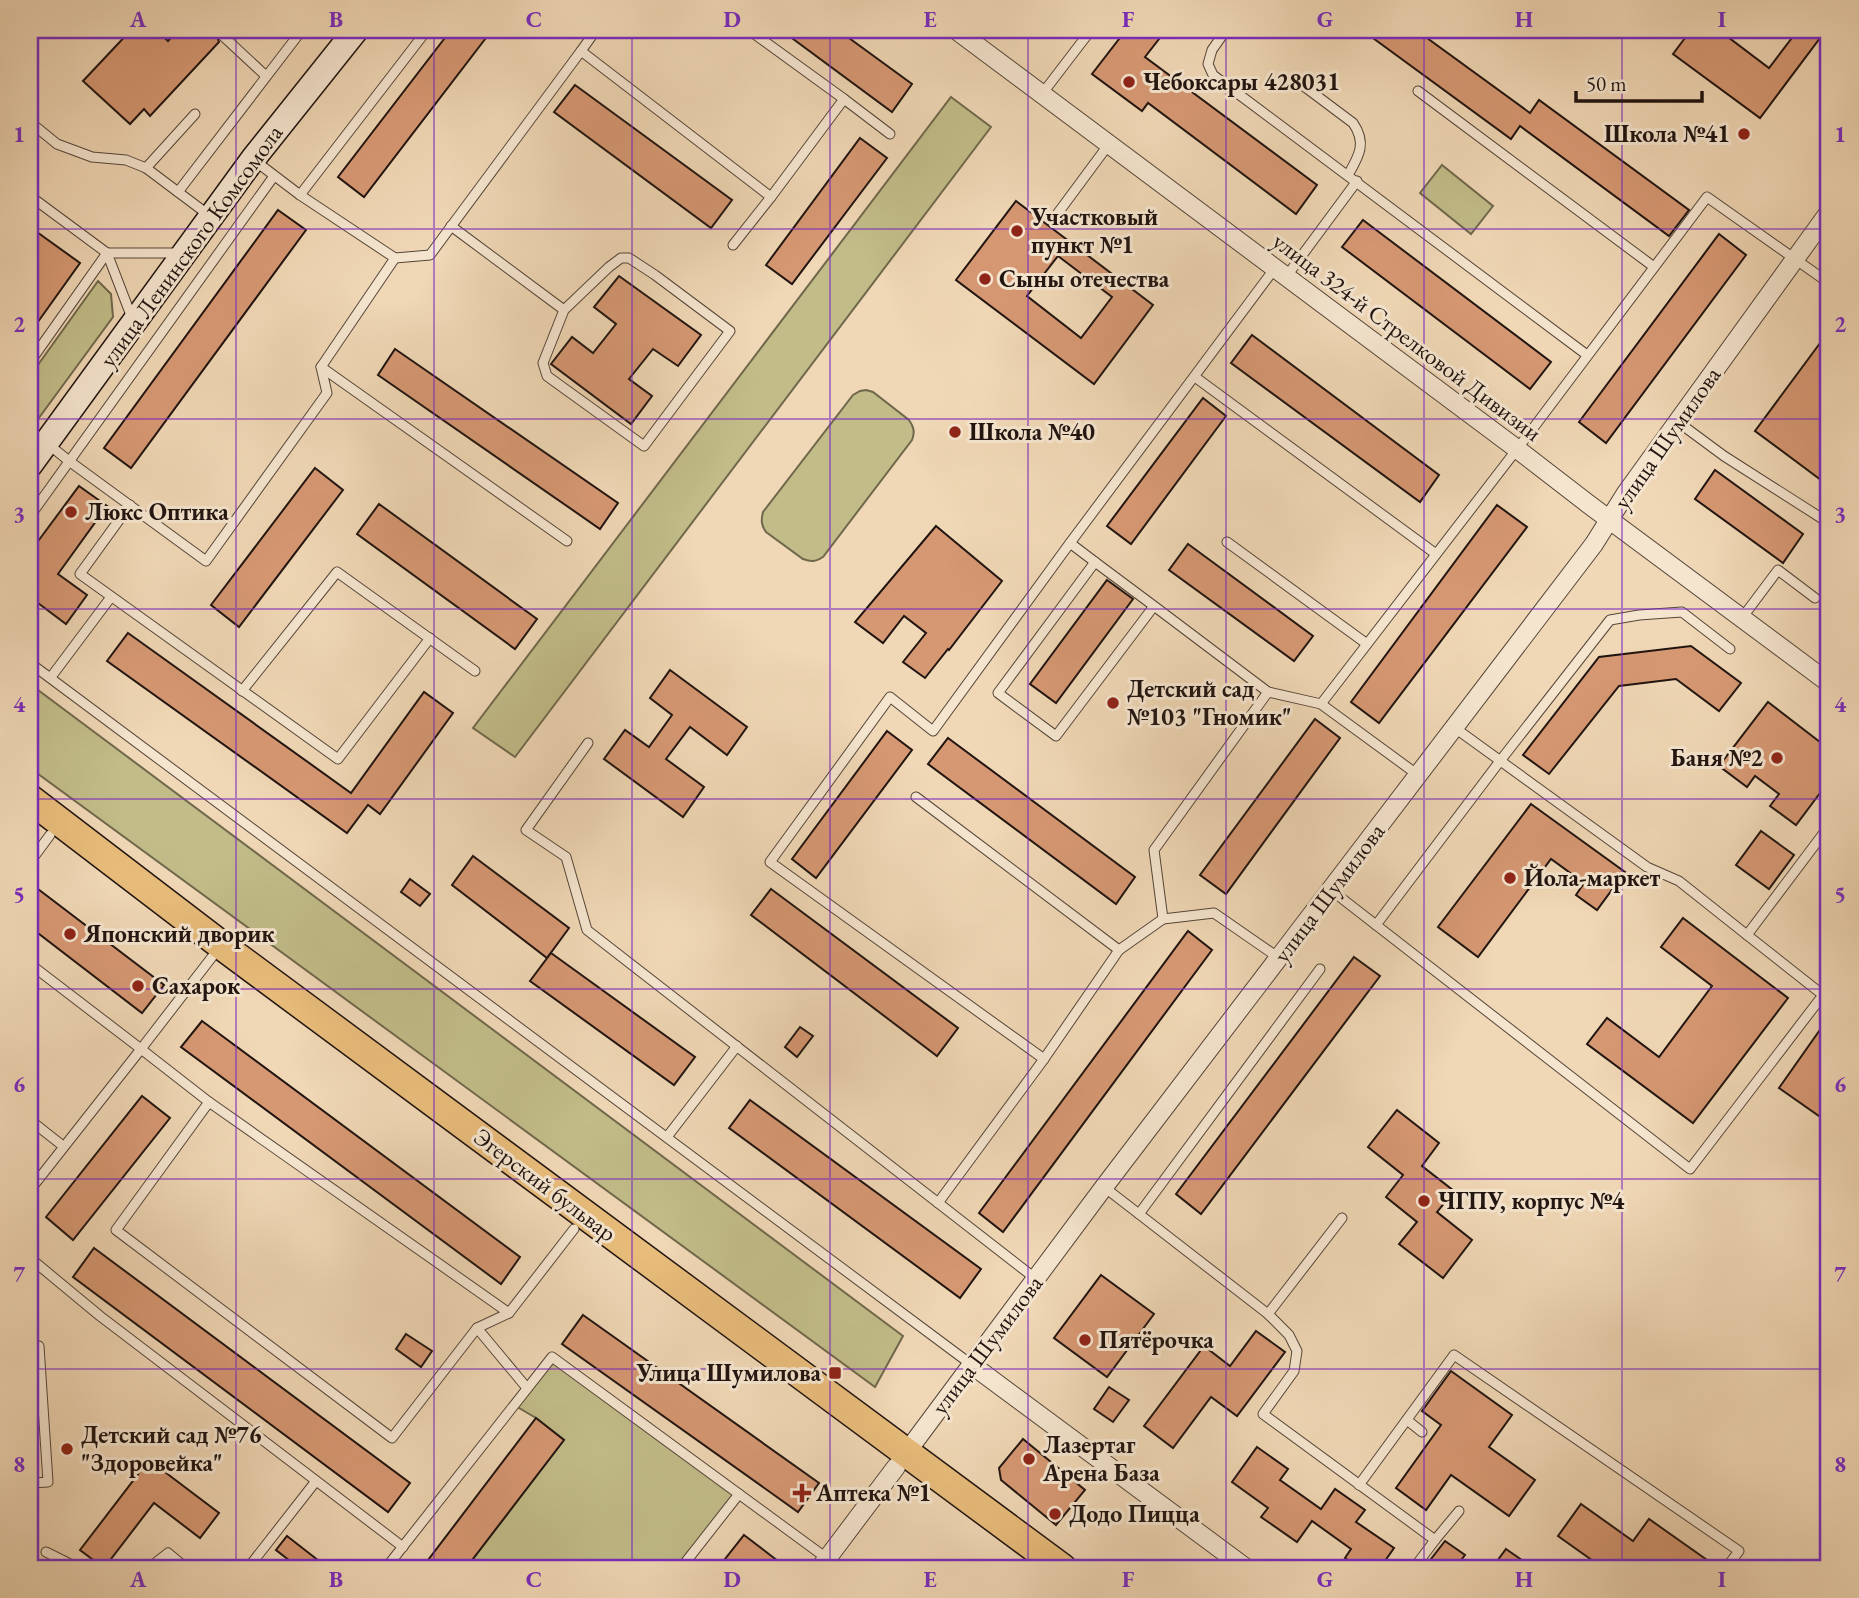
<svg xmlns="http://www.w3.org/2000/svg" width="1859" height="1598" font-family="'EB Garamond',serif">
  <style>
    .green { fill: #c1bc88; stroke: #70684c; stroke-width: 2 }
    .building { fill: #d69873; stroke: #201410; stroke-width: 2; fill-rule: evenodd }
    .lines { fill: none; stroke-linecap: round; stroke-linejoin: round }
    .lane-casing { stroke: #544539; stroke-width: 11 }
    .street-casing { stroke: #544539; stroke-width: 20 }
    .secondary-casing { stroke: #201410; stroke-width: 27 }
    .primary-casing { stroke: #201410; stroke-width: 31 }
    .lane { stroke: #f5e5cf; stroke-width: 9 }
    .street { stroke: #f5e5cf; stroke-width: 18 }
    .secondary { stroke: #f5e5cf; stroke-width: 24 }
    .primary { stroke: #e8bc7a; stroke-width: 28 }
    .grid { fill: none; stroke: #7b2cbf; stroke-width: 2; stroke-opacity: 0.55 }
    .poi-dot { fill: #8f2418; stroke: #f5e5cf; stroke-width: 2.5 }
    .labels { text-anchor: middle; stroke-width: 6; stroke-linejoin: round; paint-order: stroke }
    .poi-label { font-size: 24px; font-weight: bold; fill: #201410; stroke: #f5e5cf; text-anchor: start }
    .street-label { font-size: 24px; fill: #201410; stroke: #f5e5cf }
    .neatline { fill: none; stroke: #7b2cbf; stroke-width: 2.5 }
    .grid-label { font-size: 23px; text-anchor: middle; font-weight: bold; fill: #7b2cbf }
  </style>
  <rect width="100%" height="100%" fill="#f0d7b5"/>
  <filter id="stains"><feTurbulence type="fractalNoise" baseFrequency=".00286" numOctaves="4"/><feColorMatrix values="0 0 0 0 .2 0 0 0 0 .09 0 0 0 0 .02 0 0 0 .5 -.17"/></filter>
  <radialGradient id="worn" r=".72"><stop offset=".6" stop-color="#630" stop-opacity="0"/><stop offset="1" stop-color="#630" stop-opacity=".3"/></radialGradient>
  <g class="green">
    <polygon points="951,97 991,127 515,757 473,728"/>
    <polygon points="1442,165 1493,206 1471,234 1420,193"/>
    <polygon points="98,281 111,294 113,317 30,430 30,376"/>
    <path d="M866,390L873,392L909,420C914,427 915,432 912,440L823,557C815,562 811,562 803,559L766,532C761,525 761,520 763,512L853,395L860,391Z"/>
    <polygon points="30,684 903,1336 875,1387 30,768"/>
    <polygon points="552,1357 739,1494 681,1568 466,1568 564,1440 536,1418 514,1405"/>
  </g>
  <g class="building">
    <polygon points="131,30 156,30 168,41 178,30 231,30 229,32 225,30 219,32 217,36 219,42 150,116 144,109 130,124 83,81"/>
    <polygon points="451,30 492,30 364,197 338,177"/>
    <polygon points="781,30 838,30 912,84 892,112"/>
    <polygon points="1126,30 1166,30 1145,57 1317,185 1296,214 1148,103 1142,111 1092,74"/>
    <polygon points="1362,30 1416,30 1530,113 1539,100 1689,210 1669,236 1520,126 1511,139"/>
    <polygon points="1691,30 1734,30 1728,37 1769,68 1798,30 1826,30 1760,118 1673,54"/>
    <polygon points="575,85 732,200 711,228 554,112"/>
    <polygon points="860,138 887,158 792,284 766,265"/>
    <path d="M1016,201L1153,305L1094,384L956,280ZM1058,256L1112,297L1081,338L1027,296Z"/>
    <polygon points="278,210 306,230 131,468 104,448"/>
    <polygon points="1363,220 1551,362 1530,389 1342,247"/>
    <polygon points="30,227 80,263 30,333"/>
    <polygon points="1719,234 1746,255 1606,443 1579,422"/>
    <polygon points="619,276 701,335 678,366 653,349 629,379 652,396 631,424 551,364 572,337 593,353 616,324 594,307"/>
    <polygon points="1829,331 1829,486 1755,431"/>
    <polygon points="1252,335 1439,475 1420,502 1231,363"/>
    <polygon points="395,349 618,503 600,529 378,375"/>
    <polygon points="1203,398 1226,416 1131,544 1107,526"/>
    <polygon points="315,468 343,490 239,627 211,605"/>
    <polygon points="1715,470 1803,534 1783,563 1695,499"/>
    <polygon points="79,486 107,506 58,574 87,595 66,624 30,597 30,552"/>
    <polygon points="379,504 537,619 515,649 357,534"/>
    <polygon points="1497,505 1527,527 1379,723 1351,702"/>
    <polygon points="936,526 1002,581 949,650 948,649 925,678 903,662 926,633 904,616 883,643 855,622"/>
    <polygon points="1188,544 1313,636 1294,661 1169,570"/>
    <polygon points="1107,580 1133,599 1056,703 1030,684"/>
    <polygon points="128,633 351,793 424,692 453,713 380,814 368,805 347,833 107,661"/>
    <polygon points="1691,646 1741,683 1719,711 1676,679 1619,686 1549,774 1523,755 1599,657"/>
    <polygon points="670,670 747,727 727,755 690,727 666,759 704,787 683,817 604,759 625,730 649,747 672,715 650,698"/>
    <polygon points="1768,702 1829,749 1829,781 1796,825 1770,806 1779,794 1755,776 1747,787 1719,766"/>
    <polygon points="1315,719 1340,738 1226,894 1200,875"/>
    <polygon points="887,731 912,750 816,878 792,859"/>
    <polygon points="948,738 1135,877 1116,904 928,764"/>
    <polygon points="1531,804 1625,872 1597,910 1576,895 1584,883 1551,859 1478,957 1438,927"/>
    <polygon points="1761,831 1794,855 1769,889 1736,865"/>
    <polygon points="473,856 569,928 547,958 452,885"/>
    <polygon points="410,879 430,894 420,906 401,892"/>
    <polygon points="38,889 164,985 142,1013 30,927 30,900"/>
    <polygon points="771,889 958,1028 937,1056 751,915"/>
    <polygon points="1683,918 1788,998 1693,1123 1587,1044 1607,1018 1659,1057 1712,986 1661,947"/>
    <polygon points="1188,931 1212,950 1003,1232 979,1213"/>
    <polygon points="551,953 695,1057 674,1085 530,981"/>
    <polygon points="1354,957 1380,976 1201,1214 1176,1194"/>
    <polygon points="1829,1017 1829,1123 1779,1088"/>
    <polygon points="202,1021 520,1257 501,1284 181,1047"/>
    <polygon points="800,1027 813,1036 797,1057 785,1047"/>
    <polygon points="142,1096 170,1118 73,1240 46,1217"/>
    <polygon points="750,1100 981,1269 960,1298 729,1128"/>
    <polygon points="1397,1110 1439,1143 1422,1166 1454,1191 1437,1212 1472,1240 1443,1278 1399,1244 1417,1222 1386,1197 1403,1175 1368,1147"/>
    <polygon points="94,1248 410,1483 388,1512 73,1277"/>
    <polygon points="1101,1275 1154,1314 1107,1377 1054,1338"/>
    <polygon points="583,1315 819,1483 798,1512 562,1344"/>
    <polygon points="1256,1331 1285,1352 1237,1416 1211,1397 1173,1448 1144,1426 1204,1346 1230,1366"/>
    <polygon points="406,1334 432,1351 421,1367 396,1349"/>
    <polygon points="1451,1371 1512,1415 1489,1447 1535,1480 1509,1516 1451,1475 1426,1510 1396,1488 1441,1425 1422,1411"/>
    <polygon points="1109,1387 1129,1400 1113,1422 1094,1409"/>
    <polygon points="536,1418 564,1440 466,1568 422,1568"/>
    <polygon points="1023,1439 1085,1490 1056,1525 1001,1480 999,1468"/>
    <polygon points="1257,1447 1288,1469 1280,1480 1321,1509 1335,1489 1365,1510 1356,1522 1394,1548 1380,1568 1360,1568 1345,1558 1351,1549 1312,1521 1297,1542 1261,1517 1268,1508 1232,1482"/>
    <polygon points="149,1460 219,1513 200,1538 154,1503 104,1568 80,1550"/>
    <polygon points="1581,1504 1633,1541 1649,1519 1707,1560 1701,1568 1603,1568 1558,1536"/>
    <polygon points="744,1535 787,1568 718,1568"/>
    <polygon points="287,1536 328,1568 299,1568 276,1550"/>
    <polygon points="1445,1541 1465,1555 1455,1568 1424,1568"/>
    <polygon points="1506,1549 1533,1568 1492,1568"/>
  </g>
  <g class="lines">
    <defs>
      <g id="lane">
        <polyline points="1226,30 1212,50 1208,64 1213,75 1587,355"/>
        <polyline points="224,37 266,76"/>
        <polyline points="581,51 596,30"/>
        <path d="M1301,84L1353,123C1367,143 1359,156 1348,175"/>
        <polyline points="1418,91 1654,267"/>
        <polyline points="1042,94 1091,30"/>
        <polyline points="844,99 890,134"/>
        <polyline points="30,122 57,144 92,157 126,160 146,168 210,216"/>
        <polyline points="254,160 300,195 395,258 430,255 581,51 771,197 844,99 749,30"/>
        <polyline points="146,168 195,114"/>
        <polyline points="178,192 302,30"/>
        <polyline points="300,195 427,30"/>
        <polyline points="30,196 107,253 132,318"/>
        <polyline points="1052,221 1109,144"/>
        <polyline points="451,226 564,310 609,267 621,258 629,258 655,275 730,331 644,446 547,376 543,363 564,310"/>
        <polyline points="733,245 771,197"/>
        <polyline points="107,253 178,253"/>
        <polyline points="1286,277 1357,181"/>
        <polyline points="30,362 107,253"/>
        <polyline points="321,367 567,541"/>
        <polyline points="1195,377 1436,554"/>
        <polyline points="1678,422 1724,456 1829,523"/>
        <polyline points="48,444 69,461 206,561 327,393 321,367 395,258"/>
        <polyline points="130,505 80,574 338,759 430,638"/>
        <polyline points="30,516 274,176"/>
        <polyline points="1227,542 1367,644"/>
        <polyline points="1070,543 1095,562"/>
        <polyline points="1154,606 1095,562 998,693 1056,736 1154,606 1268,692"/>
        <polyline points="1742,618 1778,570 1815,598"/>
        <polyline points="30,663 972,1365"/>
        <polyline points="51,677 111,597"/>
        <polyline points="242,691 337,572 475,671"/>
        <polyline points="1321,704 1534,427 1707,197 1829,283"/>
        <polyline points="1455,728 1647,867 1679,881 1747,935"/>
        <polyline points="588,743 526,830 566,857 587,930 1036,1279"/>
        <polyline points="916,797 1119,950"/>
        <polyline points="30,862 50,835"/>
        <polyline points="1331,890 1690,1169 1823,995 1747,935 1829,826"/>
        <polyline points="1163,919 1154,850 1268,692 1321,704 1418,775"/>
        <polyline points="1376,925 1500,761 1610,620 1639,615 1682,612 1730,649"/>
        <polyline points="30,964 141,1049 212,957"/>
        <polyline points="1044,1059 770,862 890,697 933,731 1070,543 1275,268"/>
        <polyline points="209,1102 116,1230 392,1438 477,1328 509,1313 574,1229"/>
        <polyline points="30,1120 63,1146"/>
        <polyline points="667,1137 737,1046"/>
        <polyline points="1104,1187 1139,1214 1320,969"/>
        <polyline points="30,1190 141,1049 209,1102 509,1313"/>
        <polyline points="938,1203 1044,1059 1119,950 1163,919 1214,913 1279,958"/>
        <polyline points="1139,1214 1268,1314 1289,1335 1297,1351 1294,1371 1263,1414 1435,1540 1414,1568"/>
        <polyline points="30,1258 100,1316 403,1547"/>
        <polyline points="1268,1314 1342,1218"/>
        <polyline points="477,1328 527,1388"/>
        <polyline points="30,1347 39,1346 48,1482 30,1483"/>
        <polyline points="1407,1420 1422,1432"/>
        <polyline points="1359,1485 1454,1355 1739,1551 1726,1568"/>
        <polyline points="1435,1540 1459,1511"/>
        <polyline points="46,1552 78,1568"/>
        <polyline points="149,1568 168,1553 186,1568"/>
        <polyline points="248,1568 316,1481"/>
        <polyline points="386,1568 552,1357 840,1568"/>
        <polyline points="681,1568 739,1494"/>
      </g>
      <g id="street">
        <polyline points="956,30 1517,449 1587,503 1829,683"/>
        <polyline points="972,1365 1246,1568"/>
        <polyline points="906,1453 1104,1187 1594,544 1626,493 1829,212"/>
        <polyline points="820,1568 896,1467"/>
      </g>
      <polyline id="secondary" points="30,465 253,159 356,30"/>
      <polyline id="primary" points="30,799 221,945 1062,1568"/>
    </defs>
    <use href="#lane" class="lane-casing"/>
    <use href="#street" class="street-casing"/>
    <use href="#secondary" class="secondary-casing"/>
    <use href="#primary" class="primary-casing"/>
    <use href="#lane" class="lane"/>
    <use href="#street" class="street"/>
    <use href="#secondary" class="secondary"/>
    <use href="#primary" class="primary"/>
  </g>
  <path class="grid" d="M236,30V1568M434,30V1568M632,30V1568M830,30V1568M1028,30V1568M1226,30V1568M1424,30V1568M1622,30V1568M30,229H1829M30,419H1829M30,609H1829M30,799H1829M30,989H1829M30,1179H1829M30,1369H1829"/>
  <g class="poi-dot">
    <circle cx="1129" cy="82" r="7"/>
    <circle cx="1744" cy="134" r="7"/>
    <circle cx="1017" cy="231" r="7"/>
    <circle cx="985" cy="279" r="7"/>
    <circle cx="955" cy="432" r="7"/>
    <circle cx="71" cy="512" r="7"/>
    <circle cx="1113" cy="703" r="7"/>
    <circle cx="1777" cy="758" r="7"/>
    <circle cx="1510" cy="878" r="7"/>
    <circle cx="70" cy="934" r="7"/>
    <circle cx="138" cy="986" r="7"/>
    <circle cx="1424" cy="1201" r="7"/>
    <circle cx="1085" cy="1340" r="7"/>
    <rect x="828" y="1366" width="14" height="14" rx="3.5"/>
    <circle cx="67" cy="1449" r="7"/>
    <circle cx="1029" cy="1459" r="7"/>
    <path d="M798.5 1482.5h7v7h7v7h-7v7h-7v-7h-7v-7h7z"/>
    <circle cx="1055" cy="1514" r="7"/>
  </g>
  <g class="labels">
    <g class="poi-label">
      <text x="1143" y="90">Чебоксары 428031</text>
      <text x="1730" y="142" text-anchor="end">Школа №41</text>
      <text x="1031" y="225">Участковый<tspan x="1031" dy="28">пункт №1</tspan></text>
      <text x="999" y="287">Сыны отечества</text>
      <text x="969" y="440">Школа №40</text>
      <text x="85" y="520">Люкс Оптика</text>
      <text x="1127" y="697">Детский сад<tspan x="1127" dy="28">№103 "Гномик"</tspan></text>
      <text x="1763" y="766" text-anchor="end">Баня №2</text>
      <text x="1524" y="886">Йола-маркет</text>
      <text x="84" y="942">Японский дворик</text>
      <text x="152" y="994">Сахарок</text>
      <text x="1438" y="1209">ЧГПУ, корпус №4</text>
      <text x="1099" y="1348">Пятёрочка</text>
      <text x="821" y="1381" text-anchor="end">Улица Шумилова</text>
      <text x="81" y="1443">Детский сад №76<tspan x="81" dy="28">"Здоровейка"</tspan></text>
      <text x="1043" y="1453">Лазертаг<tspan x="1043" dy="28">Арена База</tspan></text>
      <text x="816" y="1501">Аптека №1</text>
      <text x="1069" y="1522">Додо Пицца</text>
    </g>
    <g class="street-label">
      <text transform="translate(191 246) rotate(-54)" y="8">улица Ленинского Комсомола</text>
      <text transform="translate(1407 337) rotate(37)" y="8">улица 324-й Стрелковой Дивизии</text>
      <text transform="translate(1667 438) rotate(-55)" y="8">улица Шумилова</text>
      <text transform="translate(1329 893) rotate(-53)" y="8">улица Шумилова</text>
      <text transform="translate(545 1185) rotate(37)" y="8">Эгерский бульвар</text>
      <text transform="translate(987 1345) rotate(-53)" y="8">улица Шумилова</text>
    </g>
  </g>
  <rect width="1859" height="1598" fill="none" stroke="#f0d7b5" stroke-width="77"/>
  <path d="M1576 91v10h126v-10" fill="none" stroke="#201410" stroke-width="3.5"/>
  <text x="1586" y="91" font-size="21" fill="#201410" stroke="#f5e5cf" stroke-width="5" paint-order="stroke">50 m</text>
  <rect x="38" y="38" width="1782" height="1522" class="neatline"/>
  <g class="grid-label">
    <text x="138" y="27">A</text>
    <text x="336" y="27">B</text>
    <text x="534" y="27">C</text>
    <text x="732" y="27">D</text>
    <text x="930" y="27">E</text>
    <text x="1128" y="27">F</text>
    <text x="1325" y="27">G</text>
    <text x="1524" y="27">H</text>
    <text x="1722" y="27">I</text>
    <text x="19" y="142">1</text>
    <text x="1840" y="142">1</text>
    <text x="19" y="332">2</text>
    <text x="1840" y="332">2</text>
    <text x="19" y="522">3</text>
    <text x="1840" y="522">3</text>
    <text x="19" y="712">4</text>
    <text x="1840" y="712">4</text>
    <text x="19" y="902">5</text>
    <text x="1840" y="902">5</text>
    <text x="19" y="1092">6</text>
    <text x="1840" y="1092">6</text>
    <text x="19" y="1282">7</text>
    <text x="1840" y="1282">7</text>
    <text x="19" y="1472">8</text>
    <text x="1840" y="1472">8</text>
    <text x="138" y="1587">A</text>
    <text x="336" y="1587">B</text>
    <text x="534" y="1587">C</text>
    <text x="732" y="1587">D</text>
    <text x="930" y="1587">E</text>
    <text x="1128" y="1587">F</text>
    <text x="1325" y="1587">G</text>
    <text x="1524" y="1587">H</text>
    <text x="1722" y="1587">I</text>
  </g>
  <rect width="100%" height="100%" filter="url(#stains)"/>
  <rect width="100%" height="100%" fill="url(#worn)"/>
</svg>
